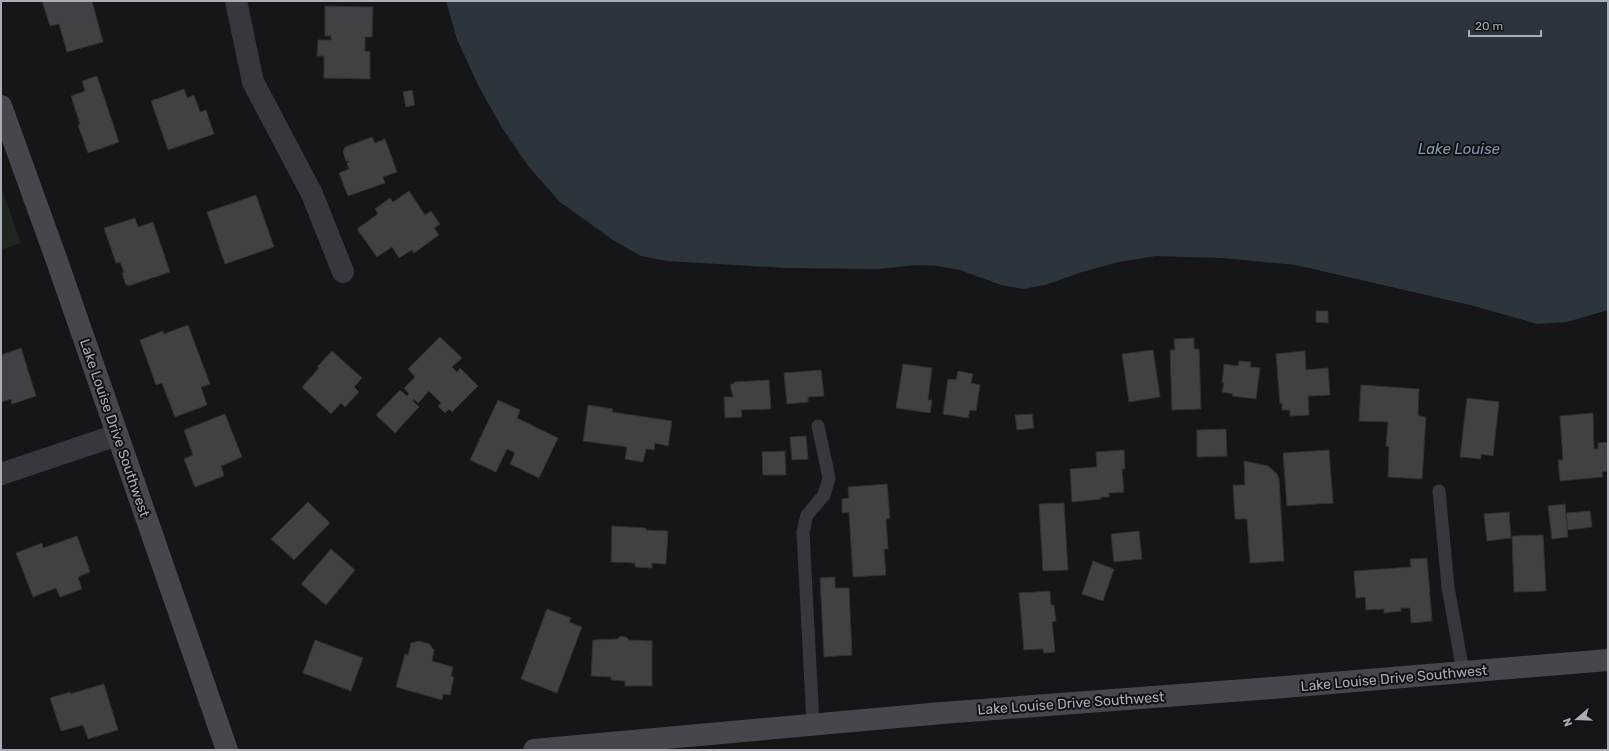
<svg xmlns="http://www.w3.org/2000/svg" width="1609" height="751" font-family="Rubik,sans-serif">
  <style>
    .green { fill: #1e261f }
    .water { fill: #2c353c }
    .building { fill: #404145; stroke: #303034 }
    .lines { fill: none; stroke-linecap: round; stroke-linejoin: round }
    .lane { stroke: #37383d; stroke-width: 13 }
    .street { stroke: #37383d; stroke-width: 22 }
    .secondary { stroke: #45474d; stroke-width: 22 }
    .labels { text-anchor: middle; stroke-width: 4; stroke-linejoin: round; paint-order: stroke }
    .street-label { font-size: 14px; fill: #a8adb8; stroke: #111113 }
    .water-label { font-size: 15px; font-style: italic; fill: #7f9bb3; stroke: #111113 }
  </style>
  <rect width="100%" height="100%" fill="#161618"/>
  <polygon class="green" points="1,187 21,243 1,250"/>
  <polygon class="water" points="446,1 1608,1 1608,310 1567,322 1537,324 1474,306 1296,265 1222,258 1156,256 1119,262 1082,272 1045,285 1023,289 1001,285 960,270 938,266 916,265 878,269 787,268 667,261 641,256 613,240 560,202 529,167 502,128 479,87 457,39"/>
  <g class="building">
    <polygon points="42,1 92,1 103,42 67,52 59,24 50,26"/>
    <polygon points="325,6 373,7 372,37 365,37 365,51 370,52 370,79 324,78 324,56 317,56 318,40 331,40 331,36 325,36"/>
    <polygon points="97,76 119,142 88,153 78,125 80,124 71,96 85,91 82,81"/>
    <polygon points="184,89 187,98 194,95 200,112 206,110 214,134 168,150 151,101"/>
    <polygon points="412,90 415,105 406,107 403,92"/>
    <polygon points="372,137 375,143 385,139 397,172 383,177 385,183 348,196 339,173 349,169 347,163 350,162 346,161 343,152 345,147"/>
    <polygon points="409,191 425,215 431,211 440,224 434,228 439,235 414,253 412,250 399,258 392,247 377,257 357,229 378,214 375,209 390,198 393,202"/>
    <polygon points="256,195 274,247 225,264 207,212"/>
    <polygon points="135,218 138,227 153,222 170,272 128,286 128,284 126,285 122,273 124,272 120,262 116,263 104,228"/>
    <polygon points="1316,311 1328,311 1328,323 1316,322"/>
    <polygon points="188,325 210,384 201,387 207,405 175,417 162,383 156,385 140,340 163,331 164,334"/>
    <polygon points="440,337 462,358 452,367 457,372 460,368 478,386 452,412 449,409 445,413 438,406 441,403 429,391 418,403 414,399 413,401 419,407 395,433 376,415 400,390 407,396 409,394 404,388 415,377 408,369"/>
    <polygon points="1194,338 1194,349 1199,349 1201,409 1172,410 1170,350 1175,350 1174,339"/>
    <polygon points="21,348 36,396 12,404 11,399 1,402 1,355"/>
    <polygon points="1153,350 1160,397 1129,402 1122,354"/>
    <polygon points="332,351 362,378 354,387 359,392 345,407 341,403 331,414 302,387 319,368 317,367"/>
    <polygon points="1305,351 1306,370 1328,368 1330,395 1308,396 1309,415 1290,416 1290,410 1282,410 1282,403 1280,404 1276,354"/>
    <polygon points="1239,361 1251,362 1250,367 1260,368 1256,399 1232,396 1233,394 1222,392 1224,383 1222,383 1224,364 1238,366"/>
    <polygon points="903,364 932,368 928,400 932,400 930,413 896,408"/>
    <polygon points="821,370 824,396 808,397 808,402 787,404 784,373"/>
    <polygon points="958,371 973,374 971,383 980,385 976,411 970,410 968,418 943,414 948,379 956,380"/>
    <polygon points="769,380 771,409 741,410 742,417 725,418 724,397 733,397 730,384 734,384 734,382"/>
    <polygon points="1361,385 1419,389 1418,414 1419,416 1426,417 1422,479 1388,477 1389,447 1386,446 1388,422 1359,421"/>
    <polygon points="1467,398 1499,402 1493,456 1481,454 1481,459 1460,457"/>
    <polygon points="498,400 520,410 517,418 558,438 539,478 510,464 515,453 507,449 496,472 470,460"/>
    <polygon points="588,405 613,409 612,412 672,421 668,446 655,443 654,450 646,449 643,462 625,459 627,447 583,441"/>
    <polygon points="1593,413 1594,449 1598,449 1598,443 1608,442 1607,471 1602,472 1603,477 1560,481 1558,460 1563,460 1560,416"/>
    <polygon points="225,414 242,457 221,466 224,476 195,487 184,459 193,455 184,430"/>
    <polygon points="1032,414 1034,428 1017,430 1015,415"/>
    <polygon points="1226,429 1227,456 1197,457 1197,430"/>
    <polygon points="806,436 808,459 792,460 790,437"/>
    <polygon points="1124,450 1125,469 1122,469 1124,492 1109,493 1109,497 1101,497 1101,499 1072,502 1070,469 1097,467 1096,452"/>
    <polygon points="1329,450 1333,503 1287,506 1283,453"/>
    <polygon points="785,451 786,475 763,475 762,452"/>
    <polygon points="1244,461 1268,466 1277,474 1279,479 1284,561 1250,563 1247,519 1235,519 1233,485 1245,485"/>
    <polygon points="887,484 890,518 886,519 888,549 884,549 886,575 853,577 849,512 842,513 842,499 849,498 848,487"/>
    <polygon points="308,502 330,523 294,560 271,539"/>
    <polygon points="1064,503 1068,570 1043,571 1039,504"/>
    <polygon points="1565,504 1568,537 1552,539 1548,506"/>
    <polygon points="1590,511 1592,527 1568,530 1566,513"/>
    <polygon points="1509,512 1511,538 1487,541 1484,514"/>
    <polygon points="612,526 646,528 646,530 668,531 666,564 652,563 652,568 635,567 635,563 611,562"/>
    <polygon points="1139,531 1142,559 1114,562 1111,534"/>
    <polygon points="1543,535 1546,591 1514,592 1512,536"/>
    <polygon points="77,536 90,572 78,577 82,589 60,597 56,588 33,597 16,553 42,543 43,548"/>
    <polygon points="331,549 355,570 326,605 301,584"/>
    <polygon points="1427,558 1432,621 1411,623 1410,608 1401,608 1401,611 1384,613 1384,609 1366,610 1365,597 1356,598 1354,571 1411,567 1410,559"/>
    <polygon points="1093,561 1114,569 1103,601 1082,594"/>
    <polygon points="835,577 835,588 849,588 852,655 824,657 820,578"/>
    <polygon points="1050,591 1051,605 1054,605 1056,621 1052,622 1055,652 1044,653 1043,649 1024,650 1019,593"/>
    <polygon points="547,609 571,618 569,622 582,627 557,693 521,679"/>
    <polygon points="621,636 626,637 629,640 652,641 652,686 625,686 625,681 611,680 611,677 591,676 593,640 617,639"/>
    <polygon points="315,640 363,658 351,691 303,673"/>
    <polygon points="419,641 429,644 434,650 432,661 453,667 451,676 454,677 450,695 443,694 442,700 396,687 405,654 408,655 411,643"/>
    <polygon points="104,684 118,730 88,739 83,725 61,731 50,698 70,692 70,694"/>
  </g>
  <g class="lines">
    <g class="lane">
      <polyline points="1439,491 1448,587 1463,672"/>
      <polyline points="813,724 803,532 807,515 824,495 829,478 818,426"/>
    </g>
    <g class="street">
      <polyline points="236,1 253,82 312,194 343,272"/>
      <polyline points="1,474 117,435"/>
    </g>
    <g class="secondary">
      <polyline points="1,106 57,261 227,750"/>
      <polyline points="534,750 942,713 1272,688 1608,660"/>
    </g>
  </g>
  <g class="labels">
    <g class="street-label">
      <text transform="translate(115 428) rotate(71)" y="5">Lake Louise Drive Southwest</text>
      <text transform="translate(1394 678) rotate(-5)" y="5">Lake Louise Drive Southwest</text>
      <text transform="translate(1071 703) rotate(-4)" y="5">Lake Louise Drive Southwest</text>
    </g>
    <g class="water-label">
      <text x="1459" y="154">Lake Louise</text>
    </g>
  </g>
  <rect width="1609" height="751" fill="none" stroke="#a8adb8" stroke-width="4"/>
  <g transform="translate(1577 719) rotate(251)" stroke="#111113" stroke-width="3" paint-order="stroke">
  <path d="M0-3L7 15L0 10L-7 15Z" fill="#a8adb8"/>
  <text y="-6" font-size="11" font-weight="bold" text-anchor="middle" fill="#a8adb8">N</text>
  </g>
  <path d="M1469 30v6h72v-6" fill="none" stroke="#a8adb8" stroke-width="2"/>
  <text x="1475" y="30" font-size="12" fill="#a8adb8" stroke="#111113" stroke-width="3" paint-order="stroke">20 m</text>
</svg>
